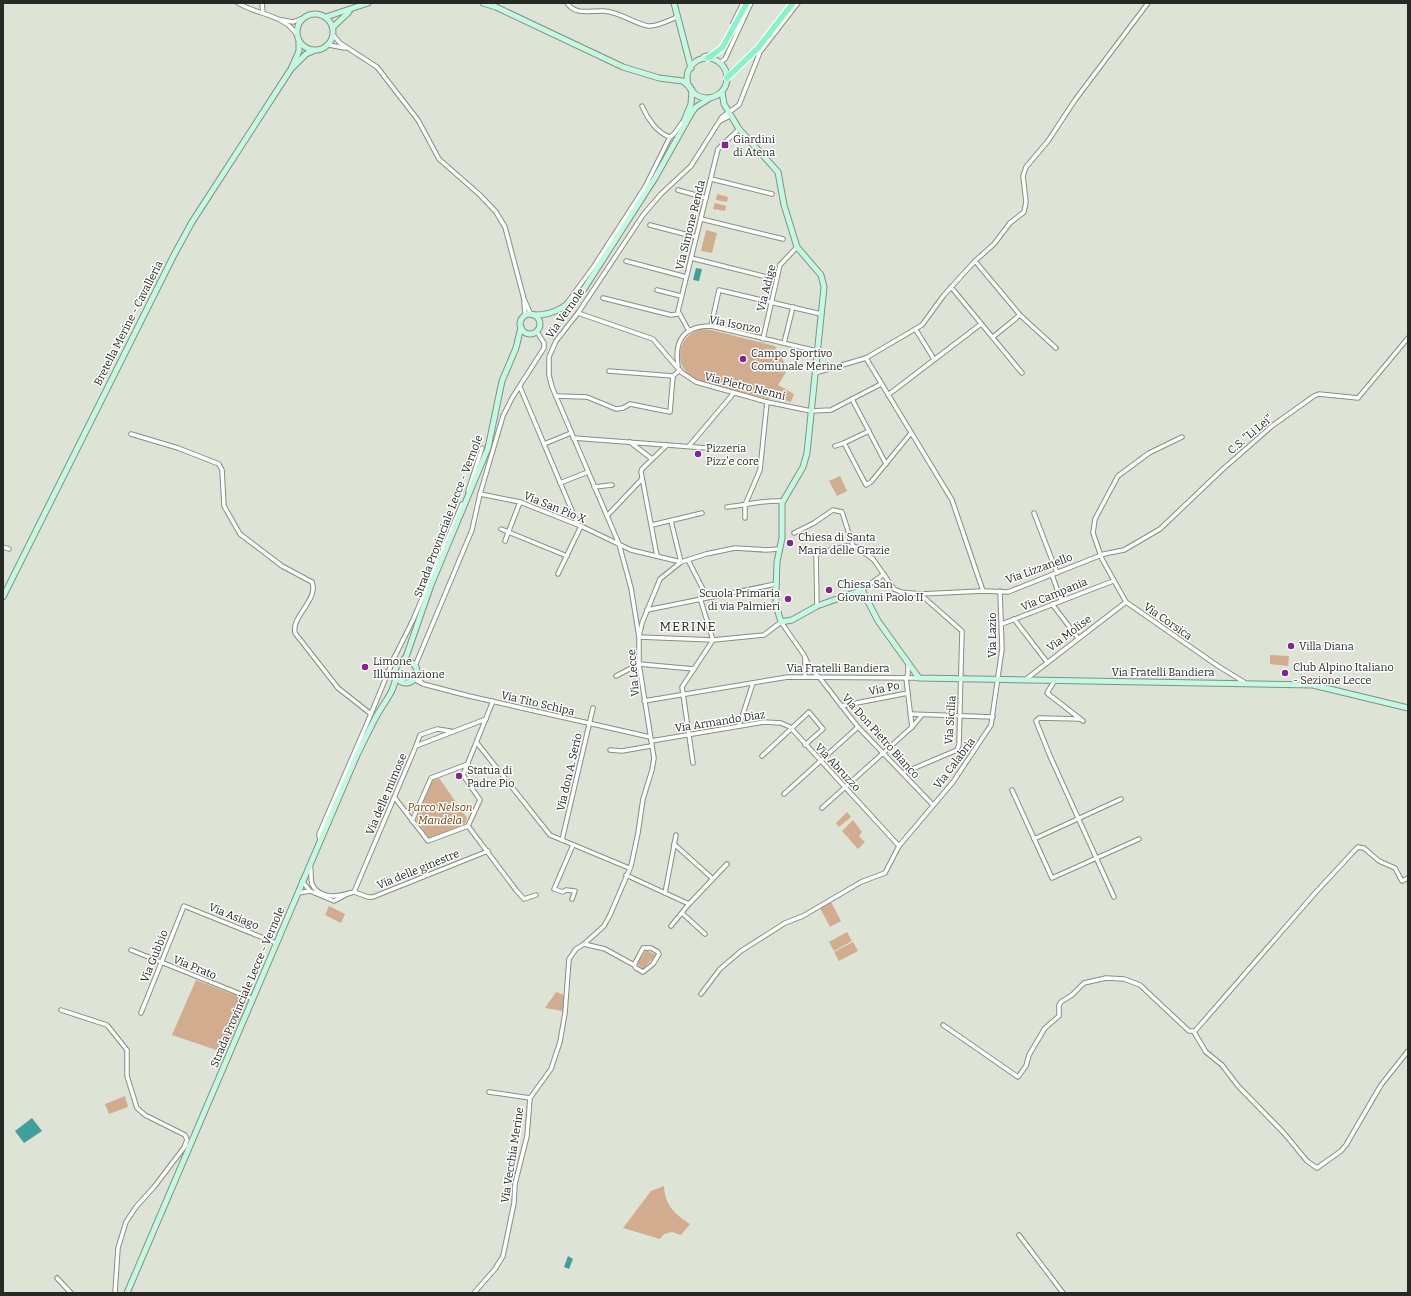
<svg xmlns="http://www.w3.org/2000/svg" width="1411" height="1296" font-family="Bitter,serif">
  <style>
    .green { fill: #d2ac8e }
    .water { fill: #419e9b }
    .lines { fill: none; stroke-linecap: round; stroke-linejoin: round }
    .street-casing { stroke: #888e81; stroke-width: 5.5 }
    .secondary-casing { stroke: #888e81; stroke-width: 7 }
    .primary-casing { stroke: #fff; stroke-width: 8 }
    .street { stroke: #fff; stroke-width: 3.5 }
    .secondary { stroke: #c3f9e2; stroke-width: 5 }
    .primary { stroke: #86f4c6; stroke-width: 5.5 }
    .poi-dot { fill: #822692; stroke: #fff; stroke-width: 1.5 }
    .labels { text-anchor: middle; stroke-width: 3; stroke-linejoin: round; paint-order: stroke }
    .poi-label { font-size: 11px; fill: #272924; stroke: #fff; text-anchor: start }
    .street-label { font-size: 11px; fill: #272924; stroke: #fff }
    .park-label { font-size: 11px; font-style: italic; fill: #73400b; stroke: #fff }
    .quarter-label { font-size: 13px; letter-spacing: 1px; fill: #272924; stroke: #fff }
  </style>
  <rect width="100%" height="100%" fill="#dde3d5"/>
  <g class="green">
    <polygon points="717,194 728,197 727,202 716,200"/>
    <polygon points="715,203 726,206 725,211 713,209"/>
    <polygon points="706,230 717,233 712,253 701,251"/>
    <path d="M700,329L711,330L775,346L788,369L778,385L794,394L791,402L770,397L769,399L699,381C673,371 674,338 700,329Z"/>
    <polygon points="840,476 847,491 837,496 829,481"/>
    <polygon points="1270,655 1289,656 1288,666 1270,664"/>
    <polygon points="439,778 467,818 465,824 429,838 416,819 432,781"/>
    <polygon points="847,812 851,817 839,827 836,823"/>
    <polygon points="853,820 862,832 859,836 865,842 858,849 842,831"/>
    <polygon points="831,902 841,921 830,927 820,908"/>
    <polygon points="329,906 345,914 341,923 325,915"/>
    <polygon points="847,932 852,941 834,951 829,942"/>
    <polygon points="853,942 858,951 839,961 834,952"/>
    <polygon points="646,950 656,955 643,969 637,964"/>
    <polygon points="196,980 248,1000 225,1053 172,1035"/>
    <polygon points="556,992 564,995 563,1011 545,1008"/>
    <polygon points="125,1096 128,1107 109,1114 105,1104"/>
    <path d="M664,1186C665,1206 675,1214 690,1224L681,1235L672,1232L664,1234L660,1239L623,1228L651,1191Z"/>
  </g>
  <g class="water">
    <polygon points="696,268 702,269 699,281 693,280"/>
    <polygon points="32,1118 42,1131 24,1143 15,1131"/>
    <polygon points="568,1256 573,1259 569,1269 564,1267"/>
  </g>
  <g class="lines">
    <defs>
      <g id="street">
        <path d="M238,3C257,15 284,14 297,35"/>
        <polyline points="262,3 263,13"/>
        <path d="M567,3C576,16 590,10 604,11C620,12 633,23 648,26C656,27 670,20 677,17"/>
        <polyline points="798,3 760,52 739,105 722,117 691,166 661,194 643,215 578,313 556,341 549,357 549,375 552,387 619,544 631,588 639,637 713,640 764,635 781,622 804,655 811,670 819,677 858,727 933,805"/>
        <polyline points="282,20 293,22 303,18"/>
        <polyline points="733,23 743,3"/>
        <polyline points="334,36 340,43 377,67 418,120 439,159 480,195 496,212 505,227 524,299 531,315"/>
        <polyline points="329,45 345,48"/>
        <polyline points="700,60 704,56 709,55"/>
        <polyline points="719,63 725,59 751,3"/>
        <path d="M642,106C647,118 657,133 670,137"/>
        <polyline points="720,121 728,117 729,113"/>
        <polyline points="711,179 772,194"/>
        <polyline points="678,190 706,198"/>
        <polyline points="701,219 783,239"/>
        <polyline points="650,225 696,237"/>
        <polyline points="691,258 767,277"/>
        <polyline points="626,261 686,277"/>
        <polyline points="975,261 994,244 1010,223 1024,212 1026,202 1023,176 1026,167 1048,141 1075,100 1148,3"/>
        <polyline points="951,287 1022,373"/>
        <polyline points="657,290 681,296"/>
        <polyline points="603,298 671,315 678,314"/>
        <polyline points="567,303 594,266 645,187 670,137 674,134 684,120"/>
        <polyline points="578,313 653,339 681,372 696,382 767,402 811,411 831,410 881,384"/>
        <polyline points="523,318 525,313 524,302"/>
        <polyline points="711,326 719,290 821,314"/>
        <polyline points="916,330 934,359"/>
        <polyline points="689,331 678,311 718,149 739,129"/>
        <polyline points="537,332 544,343 544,348 512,398 503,416 480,494 520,502 581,526 631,550 681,562 671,521"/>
        <polyline points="993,337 1020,315"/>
        <polyline points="763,339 780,265 797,247"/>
        <polyline points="784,343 793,307"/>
        <polyline points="866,358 922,325 944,295 975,261 1020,315 1056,348"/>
        <path d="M678,366C674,340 684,326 711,326L817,351"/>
        <polyline points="609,371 673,376 680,370"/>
        <polyline points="815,373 866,358 952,500 983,591"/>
        <polyline points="520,387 578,525"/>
        <polyline points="888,395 981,324"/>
        <polyline points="556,396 587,397 616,409 623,408 630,404 670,412 673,376"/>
        <polyline points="852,399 886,464"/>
        <path d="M131,434L178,448L219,464L222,470L224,506L240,534L282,566L312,582C319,600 291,616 295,633L338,688L371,714L319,834L320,841"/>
        <polyline points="1182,437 1149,453 1118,476 1095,519 1093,533 1102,559 1126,602 1218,666 1244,682"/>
        <polyline points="573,438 707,448"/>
        <polyline points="630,442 652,459"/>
        <polyline points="844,443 869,431"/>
        <polyline points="544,444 571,433"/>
        <polyline points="689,446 733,394"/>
        <polyline points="835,446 844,443 866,485 871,482 911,433"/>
        <polyline points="560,483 588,472"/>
        <polyline points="594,487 612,485"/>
        <polyline points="468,491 482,448"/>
        <path d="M727,507C746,505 764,500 782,501"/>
        <polyline points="1034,513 1057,573"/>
        <polyline points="607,516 642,479"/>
        <polyline points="745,518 745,505 760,470 767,402"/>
        <polyline points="652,525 702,513"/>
        <polyline points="501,529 567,556"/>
        <polyline points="794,533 814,523 833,510 842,512 853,546"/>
        <polyline points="505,541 520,502"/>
        <polyline points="3,547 9,549"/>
        <polyline points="657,556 641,472 642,469 667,445"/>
        <polyline points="688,560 707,597"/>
        <polyline points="558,574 581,526"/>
        <polyline points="1052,575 1061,600"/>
        <polyline points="862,590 884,574"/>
        <polyline points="1052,604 1078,638"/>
        <polyline points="817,606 816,554 847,546 856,547 873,559 894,589 901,592 920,594 983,591 1008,592 1104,554 1124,550 1160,529 1223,469 1272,426 1314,396 1319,394 1358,398 1408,338"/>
        <polyline points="647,610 776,584"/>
        <polyline points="1014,619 1047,662"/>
        <polyline points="1002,624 1113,581"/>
        <polyline points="394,658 399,663"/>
        <polyline points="908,665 908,674 906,678 912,727"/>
        <polyline points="415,666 472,530 480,494"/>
        <polyline points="388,671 395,672"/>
        <polyline points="416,675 422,683"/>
        <polyline points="616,676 639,664 694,669"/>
        <polyline points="805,677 805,659"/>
        <polyline points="414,679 423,684 469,696 650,737"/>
        <polyline points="1025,680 1126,602"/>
        <polyline points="1055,680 1047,693 1083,721"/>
        <polyline points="644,701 788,677 919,678"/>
        <polyline points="841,706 908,693"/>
        <polyline points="371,714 394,658 413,620 462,504"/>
        <polyline points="910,714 993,717"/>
        <polyline points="1080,719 1039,718 1036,721 1050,756 1114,897"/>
        <polyline points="739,726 753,683"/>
        <polyline points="651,741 764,722 781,723 790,727 899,846"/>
        <polyline points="477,743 550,835 629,868"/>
        <polyline points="416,746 420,735 437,729 450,731"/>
        <polyline points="610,750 622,751 651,746"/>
        <polyline points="762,756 809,712 823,729 805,745"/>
        <polyline points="693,763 682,687 713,640 700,598"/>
        <polyline points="903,773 957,750 959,745 962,631 920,594"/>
        <polyline points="1012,790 1052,878 1139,839"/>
        <polyline points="784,794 858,727"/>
        <polyline points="395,798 428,841 468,826 480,800 463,775 493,701"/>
        <polyline points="822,808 912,727 922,715"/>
        <polyline points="412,821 431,778 468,764"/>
        <polyline points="468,826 516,890 524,899 536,895"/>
        <polyline points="1034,839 1121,799"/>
        <polyline points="562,840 593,708"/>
        <polyline points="674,844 713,879"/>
        <path d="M310,865C312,871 310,878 312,884C320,901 341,896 354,892"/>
        <polyline points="626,875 689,904"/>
        <polyline points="302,881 310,891"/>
        <polyline points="354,892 416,746 486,719"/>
        <polyline points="354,892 368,897 373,897 488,851"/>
        <polyline points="298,893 310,891 334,901 349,893"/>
        <polyline points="665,893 676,835"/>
        <polyline points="572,899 575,891 566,890 563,892 554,889 573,845"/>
        <polyline points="682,913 705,934"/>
        <polyline points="671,926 689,904 727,864"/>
        <polyline points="584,944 605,949 634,965 643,948 651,948 658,952 659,954 653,964 643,972 636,968 634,965"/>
        <polyline points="131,950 253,999"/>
        <polyline points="701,994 720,969 741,951 785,923 803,916 861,882 885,873 899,846 953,782 991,725 1002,649 1000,591"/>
        <polyline points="61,1010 107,1025 127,1050 127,1076 137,1108 145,1115 185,1135 187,1140 185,1145"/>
        <polyline points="141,1013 184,906 276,943"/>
        <polyline points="943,1025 1018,1077 1026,1066 1029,1055 1045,1028 1059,1016 1059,1005 1061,1002 1072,995 1084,983 1106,978 1124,979 1140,985 1189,1031 1195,1031 1316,892 1355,850 1358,847 1364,848 1379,861 1395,868 1402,881 1408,878"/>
        <polyline points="1194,1032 1206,1052 1222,1065 1238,1086 1283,1132 1307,1161 1317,1168 1341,1151 1346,1145 1381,1085 1408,1051"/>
        <polyline points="489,1092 530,1098"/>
        <polyline points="1019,1235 1063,1293"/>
        <polyline points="57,1278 71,1293"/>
        <polyline points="115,1293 118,1248 126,1222 136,1207 154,1187 186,1145"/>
        <polyline points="474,1293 495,1269 503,1256 514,1203 515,1184 527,1136 530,1098 551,1069 560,1042 565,1013 569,959 576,949 584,944 604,926 610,915 631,866 638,833 643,799 652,770 654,758 639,664 639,637 642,623 660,579 681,562 706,554 735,548 766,550 779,549"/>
      </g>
      <g id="secondary">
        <polyline points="483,3 496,7 623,67 659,78 683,81 690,87"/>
        <polyline points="674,3 691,68"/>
        <circle cx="315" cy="32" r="18"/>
        <polyline points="326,17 368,3"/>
        <polyline points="333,27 349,12"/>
        <circle cx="707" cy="78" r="20"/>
        <polyline points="293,67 306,54 313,51"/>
        <polyline points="722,92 724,104 739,129 778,172 784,205 797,247 821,275 824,287 807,453 803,467 782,503 782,538 777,562 776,591 776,605 781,622 792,620 817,606 862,590 878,621 919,678 1313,685 1408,708"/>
        <polyline points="684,121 691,104 692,90"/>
        <circle cx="530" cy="324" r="10"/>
        <path d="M533,315C555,316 570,304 584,289L655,178L692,112L696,107L710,98"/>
        <polyline points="3,597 174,255 192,222 291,69 299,51 299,42"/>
        <circle cx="406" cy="672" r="11"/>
        <polyline points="401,662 406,657 431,585 488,448 502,381 516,348 521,327"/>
        <path d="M127,1293L357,755C364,741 370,728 377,715C385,701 395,691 396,675"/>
      </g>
      <g id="primary">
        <polyline points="708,58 722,48 747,3"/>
        <polyline points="727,78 758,48 793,3"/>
      </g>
    </defs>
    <use href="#street" class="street-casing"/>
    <use href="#secondary" class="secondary-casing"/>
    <use href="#primary" class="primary-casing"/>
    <use href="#street" class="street"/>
    <use href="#secondary" class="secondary"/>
    <use href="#primary" class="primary"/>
  </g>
  <g class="poi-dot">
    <rect x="721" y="141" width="8" height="8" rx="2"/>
    <circle cx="743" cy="359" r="4"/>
    <circle cx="698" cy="454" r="4"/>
    <circle cx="790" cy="543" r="4"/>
    <circle cx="829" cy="590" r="4"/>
    <circle cx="788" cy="599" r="4"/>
    <circle cx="1291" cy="646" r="4"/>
    <circle cx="365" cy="667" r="4"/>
    <circle cx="1285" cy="673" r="4"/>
    <circle cx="459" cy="776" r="4"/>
  </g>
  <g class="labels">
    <g class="poi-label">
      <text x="733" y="143">Giardini<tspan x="733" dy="13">di Atena</tspan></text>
      <text x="751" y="357">Campo Sportivo<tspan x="751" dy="13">Comunale Merine</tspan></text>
      <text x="706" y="452">Pizzeria<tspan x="706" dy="13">Pizz'e core</tspan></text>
      <text x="798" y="541">Chiesa di Santa<tspan x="798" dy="13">Maria delle Grazie</tspan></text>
      <text x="837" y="588">Chiesa San<tspan x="837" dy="13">Giovanni Paolo II</tspan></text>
      <text x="780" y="597" text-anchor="end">Scuola Primaria<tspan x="780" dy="13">di via Palmieri</tspan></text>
      <text x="1299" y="650">Villa Diana</text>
      <text x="373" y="665">Limone<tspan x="373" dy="13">Illuminazione</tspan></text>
      <text x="1293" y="671">Club Alpino Italiano<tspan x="1293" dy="13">- Sezione Lecce</tspan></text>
      <text x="467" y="774">Statua di<tspan x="467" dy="13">Padre Pio</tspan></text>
    </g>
    <g class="street-label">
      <text transform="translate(690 225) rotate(-76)" y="4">Via Simone Renda</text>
      <text transform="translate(766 288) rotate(-76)" y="4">Via Adige</text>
      <text transform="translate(565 313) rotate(-55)" y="4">Via Vernole</text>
      <text transform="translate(128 323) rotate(-63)" y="4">Bretella Merine - Cavalleria</text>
      <text transform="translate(735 324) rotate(11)" y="4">Via Isonzo</text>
      <text transform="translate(745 386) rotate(14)" y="4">Via Pietro Nenni</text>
      <text transform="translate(1250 434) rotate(-40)" y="4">C.S. "Li Lei"</text>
      <text transform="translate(555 507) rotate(22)" y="4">Via San Pio X</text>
      <text transform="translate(448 516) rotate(-69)" y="4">Strada Provinciale Lecce - Vernole</text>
      <text transform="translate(1039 568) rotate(-20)" y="4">Via Lizzanello</text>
      <text transform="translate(1054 594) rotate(-22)" y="4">Via Campania</text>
      <text transform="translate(1168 621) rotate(35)" y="4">Via Corsica</text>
      <text transform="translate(1069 633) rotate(-37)" y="4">Via Molise</text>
      <text transform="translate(992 635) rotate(-90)" y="4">Via Lazio</text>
      <text x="838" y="672">Via Fratelli Bandiera</text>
      <text x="1163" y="676">Via Fratelli Bandiera</text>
      <text transform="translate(633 673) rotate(-95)" y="4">Via Lecce</text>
      <text transform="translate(884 688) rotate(-12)" y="4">Via Po</text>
      <text transform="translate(538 703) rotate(13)" y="4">Via Tito Schipa</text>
      <text transform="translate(950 720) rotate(-86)" y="4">Via Sicilia</text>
      <text transform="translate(720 721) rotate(-9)" y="4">Via Armando Diaz</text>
      <text transform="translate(881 736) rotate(48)" y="4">Via Don Pietro Bianco</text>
      <text transform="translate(954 763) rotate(-53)" y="4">Via Calabria</text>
      <text transform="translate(838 767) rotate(47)" y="4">Via Abruzzo</text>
      <text transform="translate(569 772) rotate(-77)" y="4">Via don A. Serio</text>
      <text transform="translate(386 794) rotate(-67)" y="4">Via delle mimose</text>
      <text transform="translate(418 869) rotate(-22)" y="4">Via delle ginestre</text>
      <text transform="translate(234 916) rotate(22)" y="4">Via Asiago</text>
      <text transform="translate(154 956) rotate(-68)" y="4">Via Gubbio</text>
      <text transform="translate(195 967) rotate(22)" y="4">Via Prato</text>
      <text transform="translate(247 987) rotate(-67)" y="4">Strada Provinciale Lecce - Vernole</text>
      <text transform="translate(512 1155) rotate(-81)" y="4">Via Vecchia Merine</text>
    </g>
    <g class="park-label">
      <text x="440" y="811">Parco Nelson<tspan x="440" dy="13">Mandela</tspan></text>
    </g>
    <g class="quarter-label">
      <text x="688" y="631">MERINE</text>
    </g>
  </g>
  <rect width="1411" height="1296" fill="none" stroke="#272924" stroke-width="8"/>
</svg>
